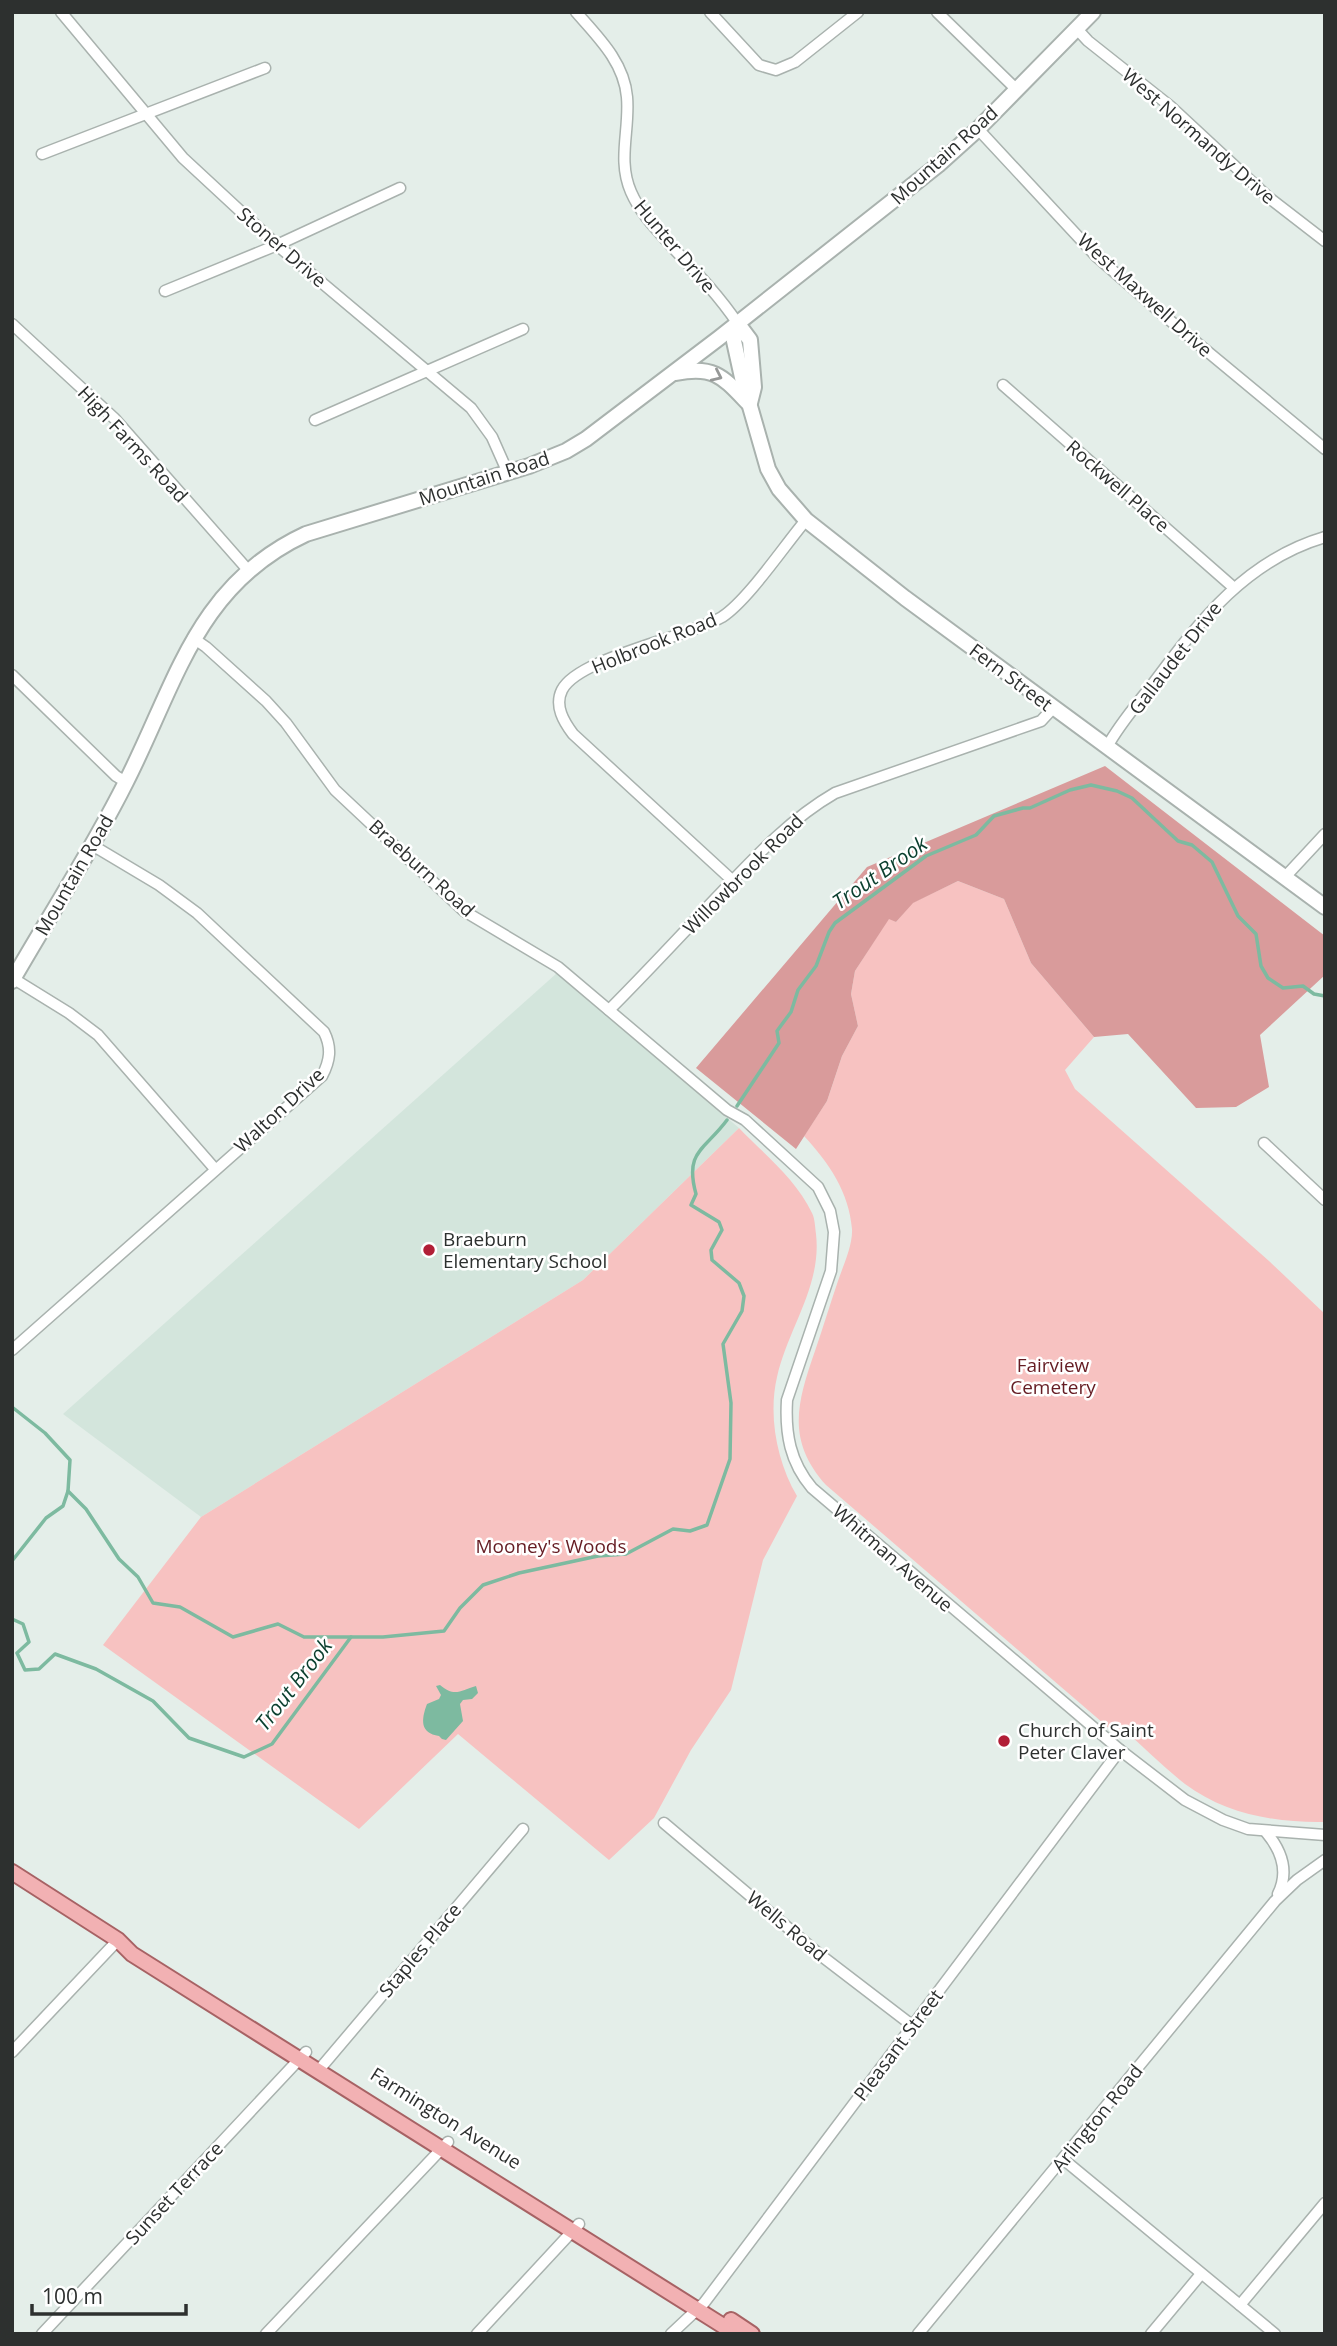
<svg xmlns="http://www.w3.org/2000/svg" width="1337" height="2346" font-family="'Open Sans',sans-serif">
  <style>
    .built { fill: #d3e5dc }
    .green { fill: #f7c2c1 }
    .forest { fill: #d99b9b }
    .water { fill: #7dbaa0 }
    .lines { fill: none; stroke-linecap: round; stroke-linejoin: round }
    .stream { stroke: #7dbaa0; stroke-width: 3.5 }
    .street-casing { stroke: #a9b2ae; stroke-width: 13 }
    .secondary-casing { stroke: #a9b2ae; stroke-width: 18 }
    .primary-casing { stroke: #a76264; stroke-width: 18 }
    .street { stroke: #fff; stroke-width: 10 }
    .secondary { stroke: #fff; stroke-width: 14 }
    .primary { stroke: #f2b1b3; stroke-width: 14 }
    .oneway { stroke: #969897 }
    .poi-dot { fill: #b11e36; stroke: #fff; stroke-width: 2.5 }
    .labels { text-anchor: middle; stroke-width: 5; stroke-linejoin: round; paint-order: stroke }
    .street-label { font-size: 19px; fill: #2d302f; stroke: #fff }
    .poi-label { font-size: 19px; fill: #2d302f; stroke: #fff; text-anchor: start }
    .park-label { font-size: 19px; fill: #651c23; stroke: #fff }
    .water-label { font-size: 21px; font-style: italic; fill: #0a3f2e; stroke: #fff }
  </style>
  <rect width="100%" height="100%" fill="#e4eee9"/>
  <polygon class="built" points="557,973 739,1128 583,1280 201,1517 63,1414"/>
  <g class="green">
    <path d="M958,881L1004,899L1031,963L1094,1037L1065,1070L1075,1089L1269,1261L1325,1314V1822C1276,1823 1225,1814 1185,1784C1163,1767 1144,1747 1123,1729L1117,1735L826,1485C786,1440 797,1403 815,1351C823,1328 830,1304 838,1281C843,1266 853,1245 852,1229C849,1192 829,1163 804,1136L827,1101L842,1056L858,1026L851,994L855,971L889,918L896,922L912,903Z"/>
    <path d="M739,1128C764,1154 796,1179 812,1213C815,1219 815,1227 816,1234C822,1286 788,1328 777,1377C768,1416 777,1462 797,1496L763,1560L731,1690L691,1750L654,1818L609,1860L458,1734L359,1829L103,1645L201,1517L583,1280Z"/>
  </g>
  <polygon class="forest" points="1105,766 1325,936 1325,975 1260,1035 1269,1087 1236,1107 1196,1108 1128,1034 1094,1037 1031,963 1004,899 958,881 913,903 896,922 889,919 855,971 851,994 858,1026 842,1056 827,1101 796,1149 696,1068 867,867"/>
  <path class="water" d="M440,1685C455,1698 461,1690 476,1686L478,1693L472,1699L463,1700L460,1704L463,1721L446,1740L442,1739L439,1736C420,1733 421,1720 427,1704L439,1699L441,1695L436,1686Z"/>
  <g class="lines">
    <g class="stream">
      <polyline points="737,1106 779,1043 777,1031 791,1012 798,990 816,966 829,932 835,923 926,856 976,835 994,816 1023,808 1030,808 1070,790 1091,785 1117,791 1132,798 1178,841 1192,845 1212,862 1238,916 1256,934 1261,966 1268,978 1283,988 1303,986 1314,994 1325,996"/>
      <path d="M12,1407L45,1433L70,1460L68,1491L86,1509L119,1559L138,1577L153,1603L180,1607L233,1637L278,1624L304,1637H383L444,1631L460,1608L483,1585L519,1573L598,1556L626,1554L673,1529L690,1531L707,1525L730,1459L731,1403L723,1344L742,1311L744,1296L739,1283L712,1260L711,1250L722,1230L719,1222L691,1205L696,1194C684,1151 705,1150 727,1120"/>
      <polyline points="12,1561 46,1518 63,1506 68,1491"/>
      <polyline points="12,1619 23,1624 29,1642 17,1653 25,1670 39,1669 55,1654 96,1669 153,1701 189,1738 244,1757 272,1744 351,1637"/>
    </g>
    <defs>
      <g id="street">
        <polyline points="61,12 183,158 277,245 471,408 492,437 508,473"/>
        <path d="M576,12C598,37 624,62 627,97C630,130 617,160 631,192C641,215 659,232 676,251C698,274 720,297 738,324"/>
        <polyline points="710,12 759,65 776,70 795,62 858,12"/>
        <polyline points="937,12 1016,89"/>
        <polyline points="1076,28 1088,41 1170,106 1268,197 1325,241"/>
        <polyline points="978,129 1096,256 1167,318 1325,449"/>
        <polyline points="42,154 265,68"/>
        <polyline points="165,291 277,245 400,188"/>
        <polyline points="12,324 115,419 248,570"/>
        <polyline points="1003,385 1233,587"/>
        <polyline points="315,420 523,329"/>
        <path d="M193,638L206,647L266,701L286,723L335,790L464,911L558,967L727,1110L745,1120L818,1187L830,1211L834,1232L831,1271L787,1400C785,1434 790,1462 812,1488L1120,1750L1185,1800L1223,1820L1248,1829L1325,1835"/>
        <polyline points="12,675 116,776 126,782"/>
        <path d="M1107,747C1120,723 1139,702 1155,681C1201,619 1247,560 1325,537"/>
        <polyline points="1285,877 1325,834"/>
        <path d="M733,881L573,734C564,722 554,706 562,690C578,658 686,638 722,617C748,600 784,546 806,520"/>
        <polyline points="14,979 69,1013 98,1035 215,1169"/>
        <path d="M609,1010C646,973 682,934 718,896C754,858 790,819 835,793L1041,721L1053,708"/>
        <polyline points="1264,1143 1325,1200"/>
        <path d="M12,1350L322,1076C330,1061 332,1048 324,1032L197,913L159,885L92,845"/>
        <polyline points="664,1823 819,1954 913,2026"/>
        <path d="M1266,1832C1282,1851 1289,1872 1278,1894"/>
        <polyline points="12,2052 118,1940"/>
        <polyline points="318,2071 523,1829"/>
        <polyline points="1063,2159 1275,2334"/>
        <polyline points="1240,2305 1325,2203"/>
        <polyline points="42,2334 306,2052"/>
        <polyline points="266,2334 448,2142"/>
        <polyline points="477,2334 579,2224"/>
        <polyline points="671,2334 704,2303 1120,1750"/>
        <polyline points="918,2334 1275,1901 1297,1880 1325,1860"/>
        <polyline points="1151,2334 1201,2274"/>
      </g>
      <g id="secondary">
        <polyline points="738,324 734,341 743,382 768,469 779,489 806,520 905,598 1325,907"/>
        <polyline points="738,324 750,340 754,387 750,403"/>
        <path d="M676,373C714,365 723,377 748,403"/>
        <path d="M12,981C50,915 92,850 126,782C176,684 196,585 306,534L529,466L566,451L586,439L719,338L938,165L978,129L1093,12"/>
      </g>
      <g id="primary">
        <polyline points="12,1872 118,1940 132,1954 736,2334"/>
        <polyline points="731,2320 752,2334"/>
      </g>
    </defs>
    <use href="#street" class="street-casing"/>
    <use href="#secondary" class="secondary-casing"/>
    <use href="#primary" class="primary-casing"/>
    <use href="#street" class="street"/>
    <use href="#secondary" class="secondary"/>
    <use href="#primary" class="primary"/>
  </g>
  <defs><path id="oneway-chevron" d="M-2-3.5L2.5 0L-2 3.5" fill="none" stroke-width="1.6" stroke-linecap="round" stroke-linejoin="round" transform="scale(1.75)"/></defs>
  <use class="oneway" href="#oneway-chevron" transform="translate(717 376) rotate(25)"/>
  <g class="poi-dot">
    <circle cx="429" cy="1250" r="7"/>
    <circle cx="1004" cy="1741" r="7"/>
  </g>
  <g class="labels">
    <g class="street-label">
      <text transform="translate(1199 136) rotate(41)" y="7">West Normandy Drive</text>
      <text transform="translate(944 155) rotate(-42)" y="7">Mountain Road</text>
      <text transform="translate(675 246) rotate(50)" y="7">Hunter Drive</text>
      <text transform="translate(282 247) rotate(41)" y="7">Stoner Drive</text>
      <text transform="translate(1145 295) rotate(42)" y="7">West Maxwell Drive</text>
      <text transform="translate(133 444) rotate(47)" y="7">High Farms Road</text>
      <text transform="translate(484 478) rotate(-18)" y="7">Mountain Road</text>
      <text transform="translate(1118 486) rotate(41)" y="7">Rockwell Place</text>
      <text transform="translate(654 643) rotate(-22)" y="7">Holbrook Road</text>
      <text transform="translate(1175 658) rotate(-52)" y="7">Gallaudet Drive</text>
      <text transform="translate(1011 677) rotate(37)" y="7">Fern Street</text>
      <text transform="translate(422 868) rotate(42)" y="7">Braeburn Road</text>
      <text transform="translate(743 874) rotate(-45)" y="7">Willowbrook Road</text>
      <text transform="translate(74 875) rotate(-60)" y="7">Mountain Road</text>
      <text transform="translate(279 1110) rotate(-43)" y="7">Walton Drive</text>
      <text transform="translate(893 1558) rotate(41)" y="7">Whitman Avenue</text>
      <text transform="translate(787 1926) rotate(40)" y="7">Wells Road</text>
      <text transform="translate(420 1950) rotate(-50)" y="7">Staples Place</text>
      <text transform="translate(898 2045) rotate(-53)" y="7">Pleasant Street</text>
      <text transform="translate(446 2118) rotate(32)" y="7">Farmington Avenue</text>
      <text transform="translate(1097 2118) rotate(-51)" y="7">Arlington Road</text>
      <text transform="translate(174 2193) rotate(-47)" y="7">Sunset Terrace</text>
    </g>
    <g class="poi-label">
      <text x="443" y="1246">Braeburn<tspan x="443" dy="22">Elementary School</tspan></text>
      <text x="1018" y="1737">Church of Saint<tspan x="1018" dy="22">Peter Claver</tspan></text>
    </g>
    <g class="park-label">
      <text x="1053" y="1372">Fairview<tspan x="1053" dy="22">Cemetery</tspan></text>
      <text x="551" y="1553">Mooney's Woods</text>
    </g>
    <g class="water-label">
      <text transform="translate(880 873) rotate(-35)" y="7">Trout Brook</text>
      <text transform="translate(294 1685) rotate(-52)" y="7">Trout Brook</text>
    </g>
  </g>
  <rect width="1337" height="2346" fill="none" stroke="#2d302f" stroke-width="28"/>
  <path d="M32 2304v10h154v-10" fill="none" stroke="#2d302f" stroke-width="3.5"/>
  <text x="42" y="2304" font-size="21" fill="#2d302f" stroke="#ffffff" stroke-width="5" paint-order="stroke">100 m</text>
</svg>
